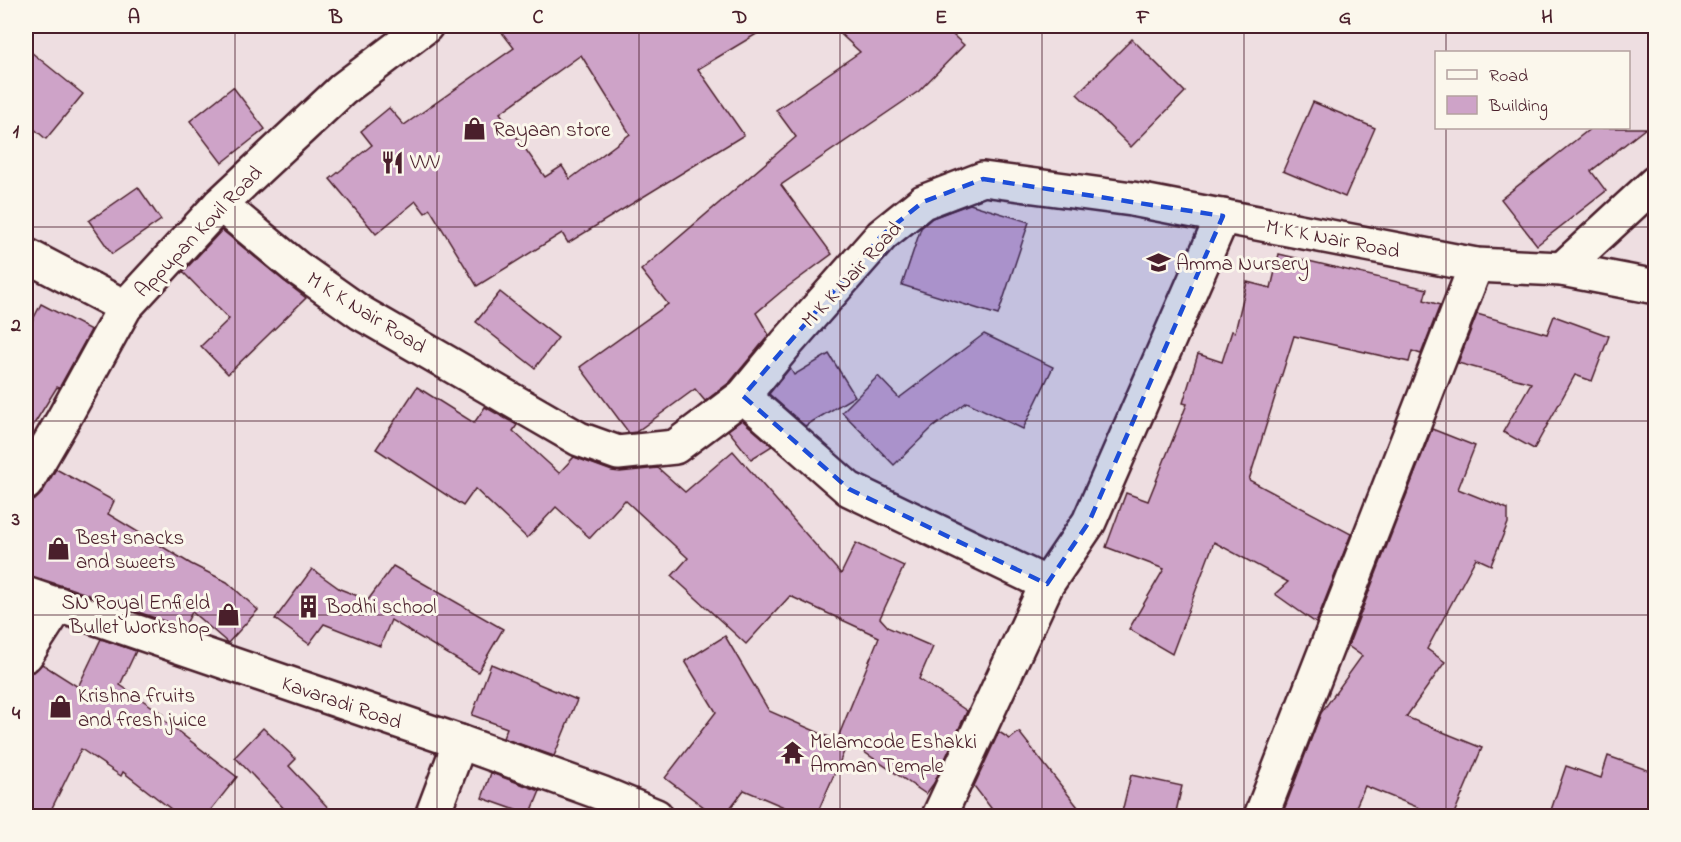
<svg xmlns="http://www.w3.org/2000/svg" width="1681" height="842" font-family="'Indie Flower',sans-serif">
  <style>
    .building { fill: #cea3c8; stroke: #4a1f2b; stroke-width: 1.5; fill-rule: evenodd }
    .lines { fill: none; stroke-linecap: round; stroke-linejoin: round }
    .minor-casing { stroke: #4a1f2b; stroke-width: 38 }
    .secondary-casing { stroke: #4a1f2b; stroke-width: 38 }
    .minor { stroke: #fbf7ec; stroke-width: 33 }
    .secondary { stroke: #fbf7ec; stroke-width: 33 }
    .marked { fill: #1d4ed8; fill-opacity: 0.2; stroke: #1d4ed8; stroke-width: 4.5; stroke-dasharray: 12 8; stroke-linejoin: round }
    .grid { fill: none; stroke: #4a1f2b; stroke-width: 1.5; stroke-opacity: 0.55 }
    .labels { text-anchor: middle; stroke-width: 6; stroke-linejoin: round; paint-order: stroke }
    .poi-label { font-size: 21px; fill: #4a1f2b; stroke: #fbf7ec; text-anchor: start }
    .street-label { font-size: 21px; fill: #4a1f2b; stroke: #fbf7ec }
    .neatline { fill: none; stroke: #4a1f2b; stroke-width: 2 }
    .grid-label { font-size: 20px; text-anchor: middle; font-weight: bold; fill: #4a1f2b }
  </style>
  <rect width="100%" height="100%" fill="#eedee1"/>
  <filter id="ink" filterUnits="userSpaceOnUse"><feTurbulence type="fractalNoise" baseFrequency=".0167" numOctaves="2"/><feDisplacementMap in="SourceGraphic" scale="12" xChannelSelector="R" yChannelSelector="G"/><feConvolveMatrix kernelMatrix="1 2 1 2 8 2 1 2 1" color-interpolation-filters="sRGB"/></filter>
  <g filter="url(#ink)">
    <g class="building">
      <path d="M497,26H770L698,69L744,135L568,243L562,233L477,286L430,209L425,213L416,201L376,234L330,179L372,145L361,131L389,108L404,125L514,48ZM581,55L630,134L570,179L562,166L545,177L500,113Z"/>
      <polygon points="832,26 943,26 964,45 919,91 781,185 832,254 782,291 756,313 769,335 730,382 705,401 695,389 636,432 629,433 580,367 668,304 641,270 796,137 776,110 860,52"/>
      <polygon points="1132,39 1185,92 1131,147 1077,94"/>
      <polygon points="26,48 83,94 46,139 26,122"/>
      <polygon points="233,87 265,129 222,163 190,121"/>
      <polygon points="1313,102 1375,128 1345,197 1283,171"/>
      <polygon points="1591,128 1646,128 1591,171 1606,191 1537,245 1501,199"/>
      <polygon points="138,187 161,220 112,254 89,221"/>
      <polygon points="970,204 1029,222 998,315 902,285 921,228 932,218"/>
      <polygon points="222,230 284,281 306,298 228,374 201,346 229,319 183,272"/>
      <polygon points="1279,254 1427,289 1424,300 1440,305 1421,354 1412,351 1409,362 1294,336 1249,480 1351,534 1316,623 1275,594 1288,582 1214,542 1172,654 1129,629 1164,569 1106,547 1126,493 1148,501 1187,404 1183,403 1198,354 1222,362 1232,331 1235,332 1247,282 1271,288"/>
      <polygon points="500,292 558,338 535,368 476,322"/>
      <polygon points="41,304 91,330 59,388 57,387 26,437 26,333"/>
      <polygon points="1477,314 1547,334 1554,316 1609,336 1592,381 1575,375 1534,449 1503,432 1531,383 1458,363"/>
      <polygon points="984,334 1053,367 1023,429 967,402 932,428 894,465 842,412 878,376 899,398"/>
      <polygon points="829,354 855,396 805,426 769,394 790,368 794,375"/>
      <polygon points="417,387 474,423 485,407 517,425 513,431 559,473 574,457 612,471 620,472 658,468 685,492 733,451 841,574 856,543 904,566 880,618 889,628 933,647 919,679 967,711 934,783 926,794 839,735 879,637 790,596 746,644 672,576 688,558 625,500 590,538 556,507 527,538 475,489 463,506 376,449"/>
      <polygon points="742,420 772,446 751,459 728,430"/>
      <polygon points="1432,429 1475,446 1458,489 1508,509 1508,523 1491,565 1476,558 1427,649 1445,662 1406,717 1482,748 1453,816 1439,816 1365,786 1352,816 1299,816 1284,810 1321,713 1362,656 1348,646"/>
      <polygon points="56,469 114,501 108,514 191,564 227,582 258,610 228,643 192,612 184,628 69,588 32,576 26,576 26,502 35,500 42,493"/>
      <polygon points="393,566 503,629 478,672 391,620 380,646 324,624 309,644 275,619 312,569 340,589 368,600"/>
      <polygon points="725,636 769,711 847,745 816,816 805,816 744,790 724,816 716,816 665,778 716,712 685,661"/>
      <polygon points="101,639 136,651 120,685 163,714 161,718 237,777 206,816 180,816 123,772 121,776 81,749 48,816 26,816 26,674 35,671 42,664 78,687"/>
      <polygon points="491,664 577,700 554,756 503,738 507,728 472,715"/>
      <polygon points="263,728 296,759 289,766 336,816 291,816 235,757"/>
      <polygon points="999,732 1010,739 1019,732 1085,816 997,816 974,786"/>
      <polygon points="1608,756 1656,773 1656,816 1549,816 1566,766 1601,778"/>
      <polygon points="491,773 540,791 530,815 482,798"/>
      <polygon points="1131,775 1182,786 1175,816 1121,816"/>
    </g>
    <g class="lines">
      <defs>
        <g id="minor">
          <polyline points="220,204 296,267 361,313 579,439 618,453 675,447 743,396 786,344 882,235 923,202 983,179 1132,199 1476,265 1562,269 1656,287"/>
          <polyline points="26,255 125,307"/>
          <polyline points="1562,269 1656,182"/>
          <polyline points="743,396 849,489 1047,584"/>
          <polyline points="26,483 64,418 125,307 220,204 343,89 426,26"/>
          <polyline points="26,655 59,604"/>
          <polyline points="432,816 460,742"/>
          <polyline points="939,816 1047,584 1089,522 1223,216"/>
          <polyline points="1261,816 1476,265"/>
        </g>
        <polyline id="secondary" points="26,594 460,742 601,793 656,816"/>
      </defs>
      <use href="#minor" class="minor-casing"/>
      <use href="#secondary" class="secondary-casing"/>
      <use href="#minor" class="minor"/>
      <use href="#secondary" class="secondary"/>
    </g>
  </g>
  <path class="marked" d="M983,179L1223,216L1089,522L1047,584L849,489L743,396L882,235L923,202Z"/>
  <path class="grid" d="M235,26V816M437,26V816M639,26V816M840,26V816M1042,26V816M1244,26V816M1446,26V52M1446,128V816M26,227H1656M26,421H1656M26,615H1656"/>
  <defs>
    <symbol id="shop-bare" viewBox="-9 -9 18 18"><path d="M-5-2.5h2.3a2.7 3.5 0 0 1 5.4 0H5L5.5 6h-11ZM-1.5-2.5h3a1.5 2.3 0 0 0-3 0Z" fill="#4a1f2b" stroke="#fbf7ec" stroke-width="2.5" paint-order="stroke"/></symbol>
    <symbol id="restaurant-bare" viewBox="-9 -9 18 18"><path d="M-5-6h1v4h1v-4h1v4h1v-4h1v5L-1.5 .5V6h-2V.5L-5-1ZM5-6V6H3V1.5H1.5Q1.5-4 5-6Z" fill="#4a1f2b" stroke="#fbf7ec" stroke-width="2.5" paint-order="stroke"/></symbol>
    <symbol id="school-bare" viewBox="-9 -9 18 18"><path d="M0-5L7-2L0 1L-7-2ZM-4 1L0 2.5L4 1V4Q0 6-4 4Z" fill="#4a1f2b" stroke="#fbf7ec" stroke-width="2.5" paint-order="stroke"/></symbol>
    <symbol id="building-bare" viewBox="-9 -9 18 18"><path d="M-4-6H4V6H1V3H-1V6H-4ZM-2.5-4.3h1.7v1.8h-1.7ZM.8-4.3h1.7v1.8H.8ZM-2.5-1h1.7V.8h-1.7ZM.8-1h1.7V.8H.8Z" fill="#4a1f2b" stroke="#fbf7ec" stroke-width="2.5" paint-order="stroke"/></symbol>
    <symbol id="temple-bare" viewBox="-9 -9 18 18"><path d="M0-6L5-2H3V0L6.5 2.5H4V6H1.5V3h-3V6H-4V2.5H-6.5L-3 0V-2H-5Z" fill="#4a1f2b" stroke="#fbf7ec" stroke-width="2.5" paint-order="stroke"/></symbol>
  </defs>
  <g fill-rule="evenodd">
    <use href="#shop-bare" x="458" y="112" width="33" height="33"/>
    <use href="#restaurant-bare" x="376" y="146" width="33" height="33"/>
    <use href="#school-bare" x="1142" y="246" width="33" height="33"/>
    <use href="#shop-bare" x="42" y="532" width="33" height="33"/>
    <use href="#building-bare" x="292" y="590" width="33" height="33"/>
    <use href="#shop-bare" x="212" y="598" width="33" height="33"/>
    <use href="#shop-bare" x="44" y="690" width="33" height="33"/>
    <use href="#temple-bare" x="776" y="736" width="33" height="33"/>
  </g>
  <g class="labels">
    <g class="poi-label">
      <text x="493" y="136">Rayaan store</text>
      <text x="410" y="169">VVV</text>
      <text x="1176" y="270">Amma Nursery</text>
      <text x="76" y="544">Best snacks<tspan x="76" dy="24">and sweets</tspan></text>
      <text x="210" y="609" text-anchor="end">SN Royal Enfield<tspan x="210" dy="24">Bullet Workshop</tspan></text>
      <text x="326" y="613">Bodhi school</text>
      <text x="78" y="702">Krishna fruits<tspan x="78" dy="24">and fresh juice</tspan></text>
      <text x="810" y="748">Melamcode Eshakki<tspan x="810" dy="24">Amman Temple</tspan></text>
    </g>
    <g class="street-label">
      <text transform="translate(198 231) rotate(-46)" y="7">Appupan Kovil Road</text>
      <text transform="translate(1333 238) rotate(11)" y="7">M K K Nair Road</text>
      <text transform="translate(851 274) rotate(-47)" y="7">M K K Nair Road</text>
      <text transform="translate(367 312) rotate(32)" y="7">M K K Nair Road</text>
      <text transform="translate(342 702) rotate(19)" y="7">Kavaradi Road</text>
    </g>
  </g>
  <rect width="1681" height="842" fill="none" stroke="#fbf7ec" stroke-width="66"/>
  <rect x="1435" y="51" width="195" height="78" fill="#fbf7ec" stroke="#b4a19f" stroke-width="1.5"/>
  <rect x="1447" y="70" width="30" height="9" fill="#fbf7ec" stroke="#b4a19f" stroke-width="1.5"/>
  <text x="1489" y="81" font-size="18" fill="#4a1f2b">Road</text>
  <rect x="1447" y="96" width="30" height="18" fill="#cea3c8" stroke="#b4a19f" stroke-width="1.5"/>
  <text x="1489" y="111" font-size="18" fill="#4a1f2b">Building</text>
  <rect x="33" y="33" width="1615" height="776" class="neatline"/>
  <g class="grid-label">
    <text x="134" y="23">A</text>
    <text x="336" y="23">B</text>
    <text x="538" y="23">C</text>
    <text x="740" y="23">D</text>
    <text x="941" y="23">E</text>
    <text x="1143" y="23">F</text>
    <text x="1345" y="23">G</text>
    <text x="1547" y="23">H</text>
    <text x="16" y="137">1</text>
    <text x="16" y="331">2</text>
    <text x="16" y="525">3</text>
    <text x="16" y="719">4</text>
  </g>
</svg>
